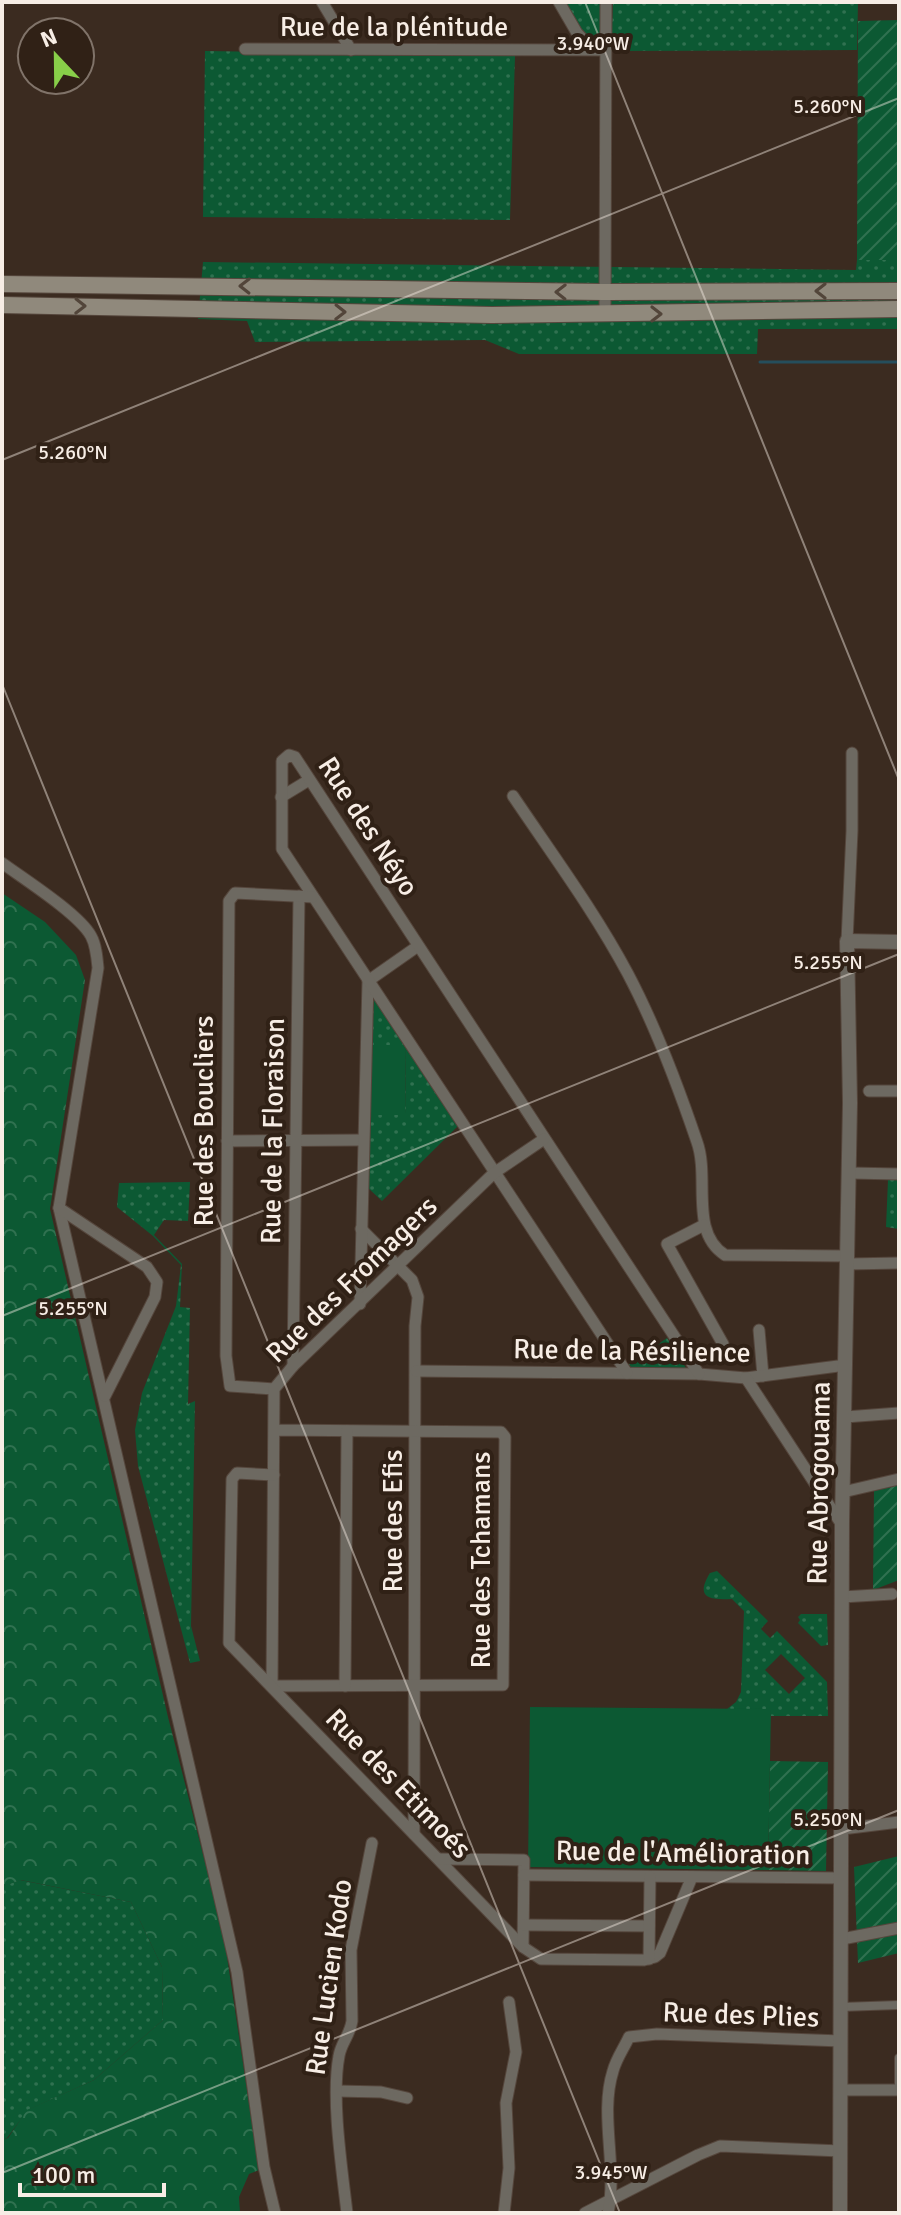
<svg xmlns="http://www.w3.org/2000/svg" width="901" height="2215" font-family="Signika,sans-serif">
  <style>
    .grass { fill: url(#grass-dots); fill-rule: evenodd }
    .forest { fill: url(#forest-crowns) }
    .garden { fill: url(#garden-furrows) }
    .pitch { fill: #0c5933 }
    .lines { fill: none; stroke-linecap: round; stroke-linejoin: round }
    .stream { stroke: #254e5c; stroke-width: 3 }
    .pedestrian-casing { stroke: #55463c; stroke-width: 10 }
    .minor-casing { stroke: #55463c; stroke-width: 13 }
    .tertiary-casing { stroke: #55463c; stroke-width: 16 }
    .secondary-casing { stroke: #55463c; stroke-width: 18 }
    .pedestrian { stroke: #6d6961; stroke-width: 8 }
    .minor { stroke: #6d6961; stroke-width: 11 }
    .tertiary { stroke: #6d6961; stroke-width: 14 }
    .secondary { stroke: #90897c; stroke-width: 16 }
    .oneway { stroke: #52453a }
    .ticks { fill: none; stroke: #f7ede5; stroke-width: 2; stroke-opacity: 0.45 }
    .labels { text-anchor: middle; stroke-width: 8; stroke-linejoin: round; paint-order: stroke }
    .street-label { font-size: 28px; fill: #f7ede5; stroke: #302116 }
    .ticks-label { font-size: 20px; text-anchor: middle; fill: #f7ede5; stroke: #302116; stroke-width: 8; stroke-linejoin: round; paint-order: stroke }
  </style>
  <defs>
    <pattern id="grass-dots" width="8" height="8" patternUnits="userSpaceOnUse" patternTransform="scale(2)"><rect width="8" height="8" fill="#0c5933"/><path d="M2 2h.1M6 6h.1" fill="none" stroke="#307150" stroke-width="1.8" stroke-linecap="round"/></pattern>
    <pattern id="forest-crowns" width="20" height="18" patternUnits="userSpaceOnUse" patternTransform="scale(2)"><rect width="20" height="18" fill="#0c5933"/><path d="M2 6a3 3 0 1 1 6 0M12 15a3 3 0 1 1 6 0" fill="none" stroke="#307150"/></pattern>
    <pattern id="garden-furrows" width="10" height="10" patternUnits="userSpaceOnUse" patternTransform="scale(2)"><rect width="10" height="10" fill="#0c5933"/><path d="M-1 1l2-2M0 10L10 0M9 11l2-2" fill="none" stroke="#307150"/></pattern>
  </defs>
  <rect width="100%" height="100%" fill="#3b2b20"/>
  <g class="grass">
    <path d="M563,2H601L600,41C579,37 573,19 563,2Z"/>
    <polygon points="613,2 858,2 857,50 611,51"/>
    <polygon points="205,51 515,56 510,220 203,217"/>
    <polygon points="857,260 899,260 899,329 758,329 757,354 519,354 485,340 255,342 247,321 198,319 203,262 856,270"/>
    <polygon points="370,990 458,1126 382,1201 367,1187 368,1115 405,1115 406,1046 368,1045"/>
    <polygon points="888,1180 899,1180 899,1229 886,1227"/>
    <polygon points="190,1182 188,1221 164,1220 154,1235 182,1264 180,1307 190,1308 188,1404 195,1401 191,1626 200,1661 190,1663 138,1466 135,1430 142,1393 176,1306 181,1265 153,1236 117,1207 119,1183"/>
    <polygon points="667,1338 686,1368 632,1369 629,1364"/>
    <path d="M717,1571L768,1621L761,1629L770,1638L777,1631L827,1682L828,1716H771L770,1709H727L736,1702L741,1692L744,1611L732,1599C711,1600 694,1599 710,1573ZM781,1654L805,1678L789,1694L765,1670Z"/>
    <polygon points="801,1614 827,1614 828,1645 821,1646 798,1623 800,1620 798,1617"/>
    <polygon points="20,1880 131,1902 162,1967 163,2020 94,2080 28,2110 7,2138 2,2140 2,1889 3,1886"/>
  </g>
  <polygon class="forest" points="2,893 45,922 76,955 85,980 50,1209 168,1717 224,1937 259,2170 249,2174 239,2197 240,2213 2,2213 2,2140 8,2138 27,2110 94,2080 163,2020 162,1967 131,1902 21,1880 4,1886 2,1889"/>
  <g class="garden">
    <polygon points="899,20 899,260 857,260 858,21"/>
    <polygon points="899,1485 899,1580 873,1590 874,1491"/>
    <polygon points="770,1761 828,1762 826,1871 768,1870"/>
    <polygon points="899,1856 899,1953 858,1963 854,1867"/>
  </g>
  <g class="pitch">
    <polygon points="368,1045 406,1045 405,1115 368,1115"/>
    <polygon points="530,1707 771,1709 768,1870 528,1867"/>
  </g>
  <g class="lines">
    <polyline class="stream" points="760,362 899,362"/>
    <defs>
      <g id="pedestrian">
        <polyline points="841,2007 899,2005"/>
        <polyline points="899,2090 899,2058"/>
      </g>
      <g id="minor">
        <polyline points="322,2 351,50"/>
        <polyline points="559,2 577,33 592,49"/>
        <polyline points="245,49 605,50"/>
        <polyline points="605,314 606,2"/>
        <path d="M513,796C552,854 595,912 628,974C656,1027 678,1086 697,1142C710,1178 689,1232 725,1255L848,1256"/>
        <polyline points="281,797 309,780"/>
        <path d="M2,863C24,879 79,914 91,936C96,945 97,957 98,968L59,1208L237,1972L264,2167L275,2213"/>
        <polyline points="847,941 852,831 852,753"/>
        <polyline points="869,1091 899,1091"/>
        <polyline points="227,1141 363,1140"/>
        <polyline points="850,1173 899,1174"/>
        <polyline points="59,1208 147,1267 157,1282 155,1297 105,1396"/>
        <polyline points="704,1225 667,1244 723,1344"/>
        <polyline points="361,1229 412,1280 418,1297 415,1326 414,1834"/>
        <polyline points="848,1264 899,1263"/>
        <polyline points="360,1304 368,981 418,946"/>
        <polyline points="759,1330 763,1376"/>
        <polyline points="293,1366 299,896"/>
        <polyline points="416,1371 699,1374 746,1378 846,1365"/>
        <polyline points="627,1373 282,849 282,761 289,755 295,757 699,1374"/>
        <polyline points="746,1378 842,1525"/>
        <polyline points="274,1389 230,1386 226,1356 229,901 235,893 313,897"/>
        <polyline points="845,1417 899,1413"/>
        <polyline points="274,1430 501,1432 505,1437 503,1685 272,1686 274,1389 293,1366 494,1173 544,1139"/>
        <polyline points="274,1475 237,1473 232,1479 229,1643 523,1947 541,1959 644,1960 655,1957 660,1953 692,1877"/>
        <polyline points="843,1492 899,1479"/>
        <polyline points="842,1597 892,1594"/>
        <polyline points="345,1686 347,1431"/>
        <polyline points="842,1829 899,1822"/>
        <polyline points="439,1859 524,1860 523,1947"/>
        <polyline points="524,1875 841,1878"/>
        <polyline points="524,1925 649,1926"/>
        <polyline points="842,1939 899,1928"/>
        <polyline points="649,1959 650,1877"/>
        <polyline points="841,2090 899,2090"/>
        <polyline points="337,2091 381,2092 407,2098"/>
        <path d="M347,2213C342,2169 331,2098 339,2056C341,2043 350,2035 352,2021L351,1950L372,1843"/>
        <polyline points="504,2213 509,2168 506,2103 516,2052 509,2002"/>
        <polyline points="585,2213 698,2155 720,2146 841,2151"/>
        <path d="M608,2213C618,2167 599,2115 613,2071C616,2059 624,2048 629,2037L657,2034L841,2041"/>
      </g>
      <polyline id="tertiary" points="840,2213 842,1522 850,1103 847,941 899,942"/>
      <g id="secondary">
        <polyline points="2,284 604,292 899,291"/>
        <polyline points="2,305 492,315 899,309"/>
      </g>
    </defs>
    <use href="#pedestrian" class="pedestrian-casing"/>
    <use href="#minor" class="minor-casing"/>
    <use href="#tertiary" class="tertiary-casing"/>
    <use href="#secondary" class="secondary-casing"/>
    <use href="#pedestrian" class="pedestrian"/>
    <use href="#minor" class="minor"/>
    <use href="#tertiary" class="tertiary"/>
    <use href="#secondary" class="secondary"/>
  </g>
  <defs><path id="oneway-chevron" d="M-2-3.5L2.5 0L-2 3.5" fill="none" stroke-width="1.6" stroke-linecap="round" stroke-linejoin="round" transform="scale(2)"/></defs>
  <g class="oneway">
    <use href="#oneway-chevron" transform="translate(245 286) rotate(-179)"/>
    <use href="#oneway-chevron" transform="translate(821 291) rotate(180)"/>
    <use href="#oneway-chevron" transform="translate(561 292) rotate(-179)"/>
    <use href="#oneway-chevron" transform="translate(80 306) rotate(1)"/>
    <use href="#oneway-chevron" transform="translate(340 312) rotate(1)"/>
    <use href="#oneway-chevron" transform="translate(656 314)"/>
  </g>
  <path class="ticks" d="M585,2L899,780M2,460L899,98M2,684L620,2213M2,1316L899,954M2,2173L899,1810"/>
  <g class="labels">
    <g class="street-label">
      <text x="394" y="36">Rue de la plénitude</text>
      <text transform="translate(369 826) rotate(57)" y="10">Rue des Néyo</text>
      <text transform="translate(203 1121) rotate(-90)" y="10">Rue des Boucliers</text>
      <text transform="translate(272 1131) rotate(-89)" y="10">Rue de la Floraison</text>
      <text transform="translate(351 1279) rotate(-44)" y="10">Rue des Fromagers</text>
      <text transform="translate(632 1350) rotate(1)" y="10">Rue de la Résilience</text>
      <text transform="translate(818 1483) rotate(-89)" y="10">Rue Abrogouama</text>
      <text transform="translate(392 1521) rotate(-90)" y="10">Rue des Efis</text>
      <text transform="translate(480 1560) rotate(-90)" y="10">Rue des Tchamans</text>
      <text transform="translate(399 1783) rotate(46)" y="10">Rue des Etimoés</text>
      <text transform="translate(683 1852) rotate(1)" y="10">Rue de l'Amélioration</text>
      <text transform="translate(328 1977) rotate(-82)" y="10">Rue Lucien Kodo</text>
      <text transform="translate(741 2014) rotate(2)" y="10">Rue des Plies</text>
    </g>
  </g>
  <g class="ticks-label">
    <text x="593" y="50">3.940°W</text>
    <text x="828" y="113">5.260°N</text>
    <text x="73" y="459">5.260°N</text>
    <text x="828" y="969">5.255°N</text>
    <text x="73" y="1315">5.255°N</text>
    <text x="828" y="1826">5.250°N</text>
    <text x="611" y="2179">3.945°W</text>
  </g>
  <rect width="901" height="2215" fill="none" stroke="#f7ede5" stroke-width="8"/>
  <g transform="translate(56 56) rotate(338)"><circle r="38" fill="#302116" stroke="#807369" stroke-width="2"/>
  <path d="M0-6L14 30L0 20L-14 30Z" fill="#88cf49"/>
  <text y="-12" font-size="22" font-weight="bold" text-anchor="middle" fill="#f7ede5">N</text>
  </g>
  <path d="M20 2183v12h144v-12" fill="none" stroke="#f7ede5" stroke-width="4"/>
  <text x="32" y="2183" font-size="24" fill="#f7ede5" stroke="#302116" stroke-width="6" paint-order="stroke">100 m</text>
</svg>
